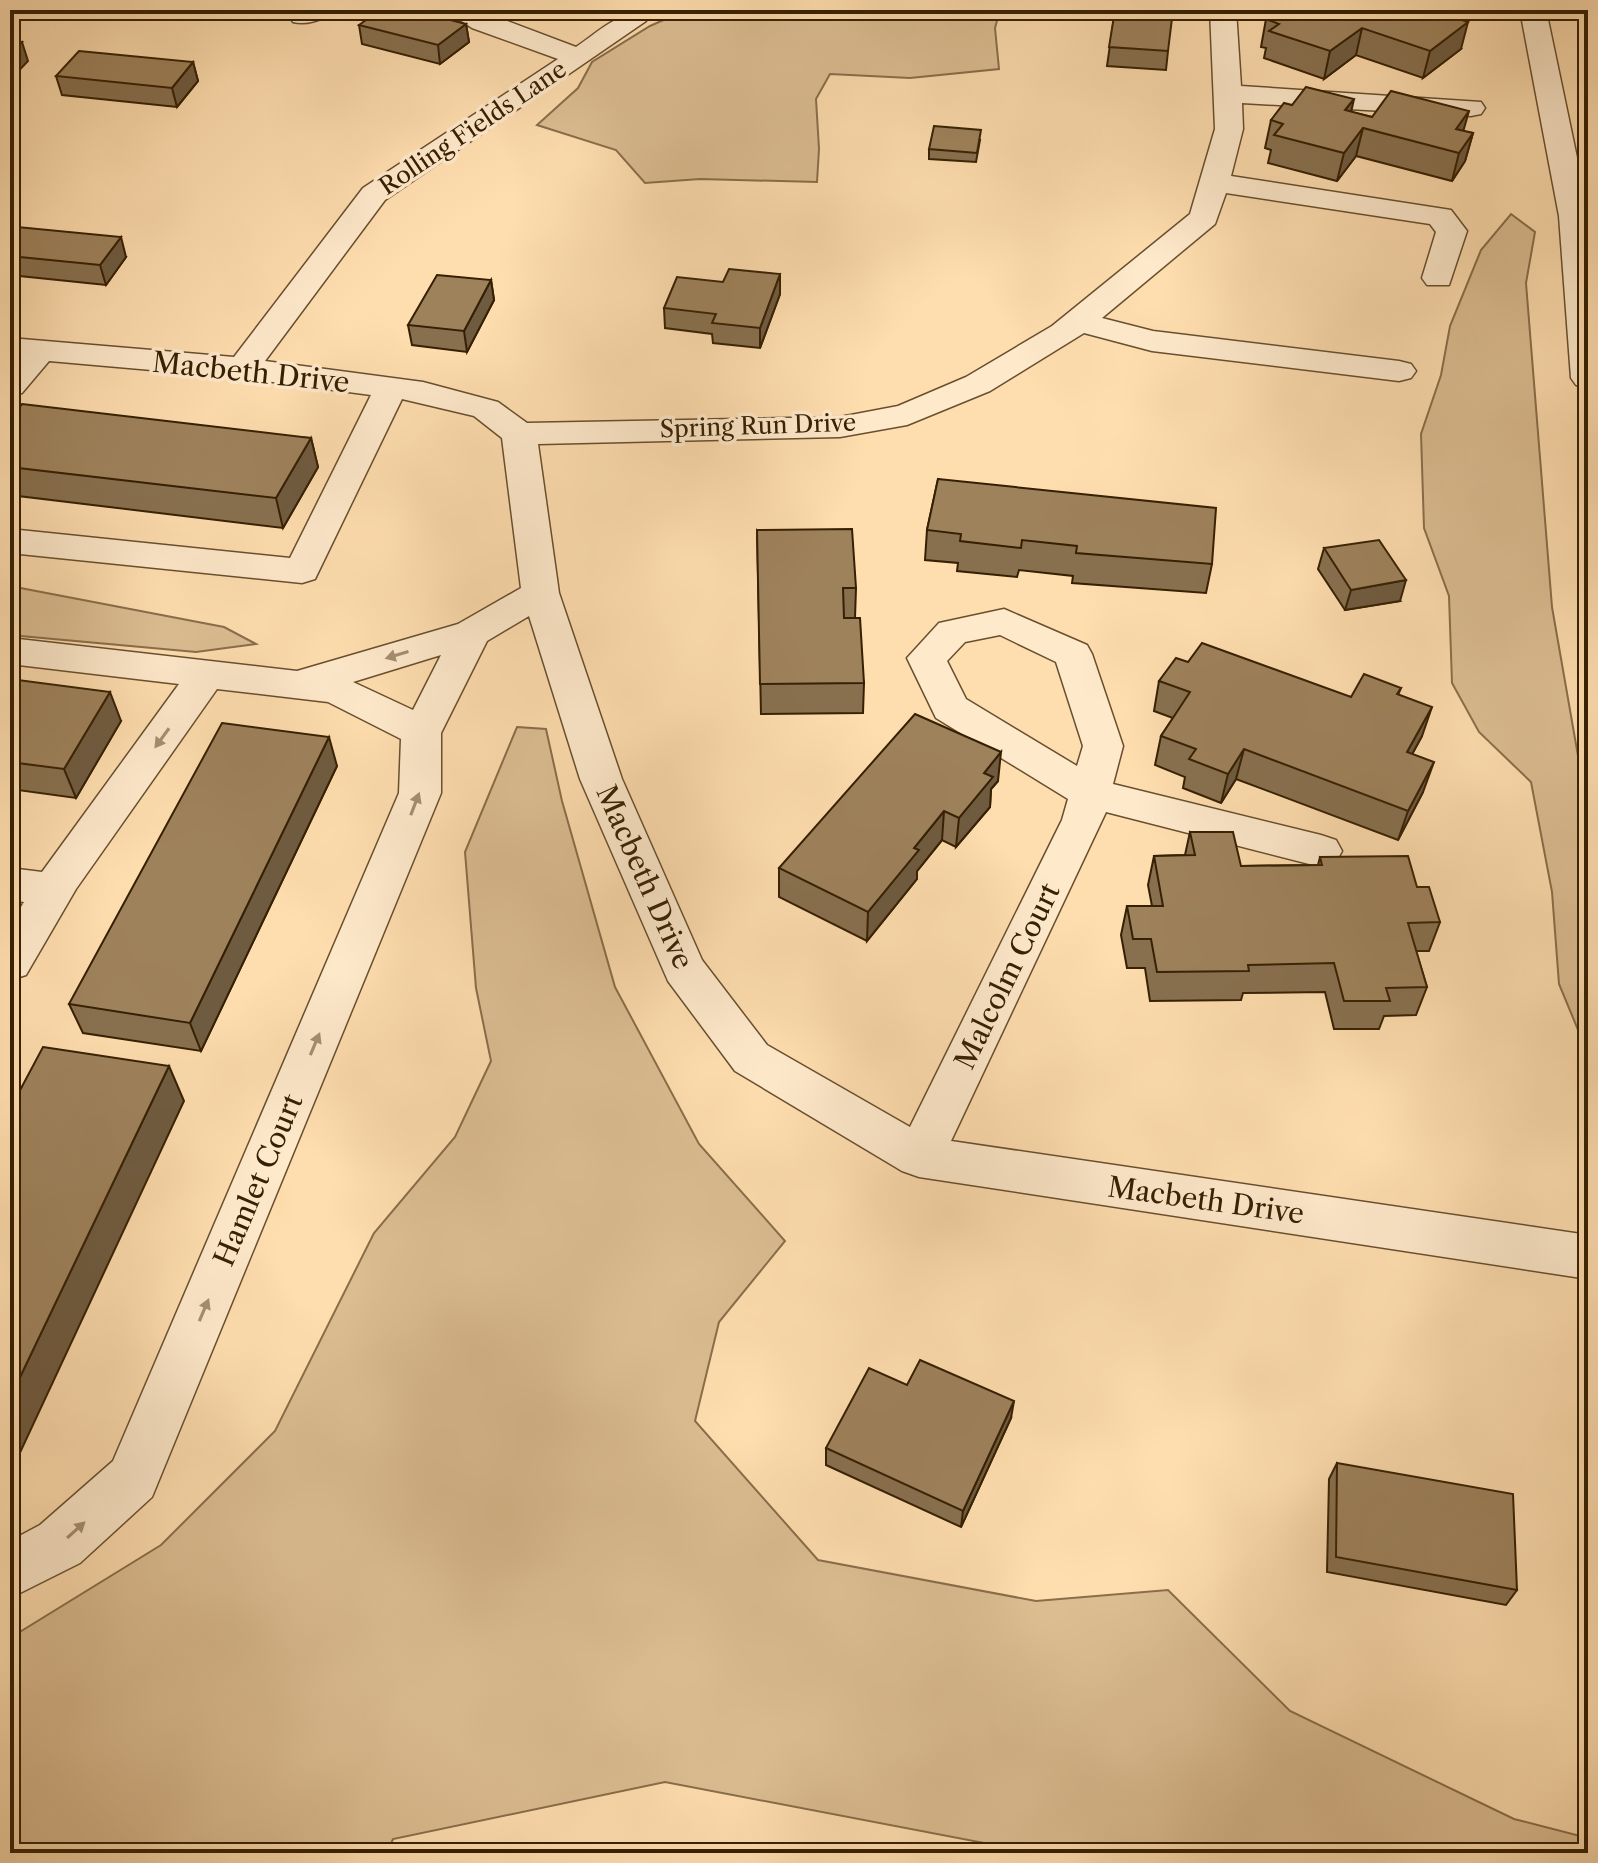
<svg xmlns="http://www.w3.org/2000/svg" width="1598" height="1863" font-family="'Libre Caslon Text',serif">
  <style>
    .green { fill: #dcbd92; stroke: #896e4a; stroke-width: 2 }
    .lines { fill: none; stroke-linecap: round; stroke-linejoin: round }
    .minor-casing { stroke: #684f2e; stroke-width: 3 }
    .minor { fill: #fee9cb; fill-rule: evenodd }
    .wall { fill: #88704f; stroke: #362003; stroke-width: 2 }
    .shaded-wall { fill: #6f5b40; stroke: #362003; stroke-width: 2 }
    .building { fill: #9e825c; stroke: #362003; stroke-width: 2 }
    .oneway { fill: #a48f71 }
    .labels { text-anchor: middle; stroke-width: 7; stroke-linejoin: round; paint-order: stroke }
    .far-street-label { font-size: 24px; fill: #362003; stroke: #fee9cb }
    .street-label { font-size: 28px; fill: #362003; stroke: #fee9cb }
  </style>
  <rect width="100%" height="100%" fill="#feddaf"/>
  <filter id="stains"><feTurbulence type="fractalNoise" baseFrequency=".0025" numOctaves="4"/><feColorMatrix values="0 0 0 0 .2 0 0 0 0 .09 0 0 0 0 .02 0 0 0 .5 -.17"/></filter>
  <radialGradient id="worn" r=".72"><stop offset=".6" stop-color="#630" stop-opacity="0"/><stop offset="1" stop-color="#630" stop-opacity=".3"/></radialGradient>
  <g class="green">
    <polygon points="686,10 1000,10 995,28 999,69 910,78 830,74 816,99 819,149 817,182 700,179 645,183 616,150 537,125 578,88 592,62 650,26"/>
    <polygon points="1511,214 1535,232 1526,283 1552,607 1588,813 1588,1054 1559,984 1552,892 1531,782 1479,732 1452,683 1449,596 1424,528 1421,434 1441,375 1450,326 1481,250"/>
    <polygon points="10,586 224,627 256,644 196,652 10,635"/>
    <polygon points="517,727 546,729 562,801 615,987 699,1144 785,1241 719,1322 695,1421 818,1560 1036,1601 1168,1590 1290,1711 1514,1819 1588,1838 1588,1853 1036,1853 665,1782 393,1839 387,1853 10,1853 10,1638 161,1545 275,1431 374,1233 455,1137 491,1061 476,988 465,852"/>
  </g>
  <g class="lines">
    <defs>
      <g id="minor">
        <path d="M293,10H332C324,21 305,25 293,22L289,16Z"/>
        <path d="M445,10H478L576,47C595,35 619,10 642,15L646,21L385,200L265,361L423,382L498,402L527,423L840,417L898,406L966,377L1052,326L1190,214L1215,129L1210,10H1236L1241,86L1481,102L1485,108L1481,114L1471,116L1242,103L1243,129L1231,176L1451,210L1467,231L1449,285H1427L1422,278L1436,232L1430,224L1226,193L1215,224L1102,318L1153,331L1399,361L1411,364L1416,371L1411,378L1399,381L1152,351L1084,333L990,391L907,425L840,437L538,444L559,593L622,779L702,960L767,1045L910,1127L1062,820L1068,799L936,718L907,658L939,623L1004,609L1087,645L1092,654L1123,746L1113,784L1321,835L1336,840L1342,851L1336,862L1321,867L1106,812L951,1141L1588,1235V1279L919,1177L902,1171L735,1071L668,981L580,779L529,616L487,641L441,733V793L152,1497L80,1563L10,1598V1541L40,1525L113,1461L399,793L401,739L328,702L217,689L76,889L26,975L10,980V925L24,902L10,900V868L42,872L179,684L10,664V638L297,671L458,624L521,588L502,438L474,416L402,399L315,579L302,583L10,553V529L290,558L371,395L243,378L49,361L22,393L10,396V365L16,358H10V338L234,357L363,188L558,59L472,28ZM1000,635L1056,662L1083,746L1077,766L966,699L947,661L965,642ZM441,655L413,710L353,682Z"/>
        <path d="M1297,10H1372L1368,16C1348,21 1321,21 1301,16Z"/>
        <polygon points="1520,10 1546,10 1588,210 1588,388 1576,385 1571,378 1559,216"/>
      </g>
    </defs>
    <use href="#minor" class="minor-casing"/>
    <use href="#minor" class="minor"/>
  </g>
  <g class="wall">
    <polygon points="1115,10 1168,51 1166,70 1107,66"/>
    <polygon points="1343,13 1461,49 1423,78 1356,55 1324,79 1264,58 1266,48 1261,47 1266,19"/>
    <polygon points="466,24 469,42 440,64 362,44 359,25"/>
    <polygon points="193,62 198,81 177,107 62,95 56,76"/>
    <polygon points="1292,105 1351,112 1372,117 1473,133 1465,161 1452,181 1356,156 1337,181 1268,163 1271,150 1265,148 1271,120"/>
    <polygon points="980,140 976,162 929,159 929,149"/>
    <polygon points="10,235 126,257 106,285 10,275"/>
    <polygon points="780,274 780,294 760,348 713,343 712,334 665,328 664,308 723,282"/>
    <polygon points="491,280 494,300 467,352 412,345 408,325"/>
    <polygon points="10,421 311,438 318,467 283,528 10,495"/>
    <polygon points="938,479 1212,564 1206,593 1072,583 1073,576 1019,570 1017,577 957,571 958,563 925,560 927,530"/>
    <polygon points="757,530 856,588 855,618 844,618 864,683 863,713 761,714"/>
    <polygon points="1324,548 1400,601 1345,610 1318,569"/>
    <polygon points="1188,662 1351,697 1401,688 1398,695 1422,736 1412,754 1423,792 1398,840 1236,779 1221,803 1183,788 1185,777 1155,765 1161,736 1173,718 1154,711 1159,681"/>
    <polygon points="10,679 121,721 76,798 10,789"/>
    <polygon points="337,766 201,1051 83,1033 69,1004"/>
    <polygon points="998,781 991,789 990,807 956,847 942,840 917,871 917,879 867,941 779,897 779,868"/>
    <polygon points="1190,832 1241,866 1318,865 1320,857 1417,887 1440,922 1429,951 1416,951 1427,987 1416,1015 1384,1016 1379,1029 1334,1029 1325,992 1243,993 1241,1000 1150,1001 1145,968 1127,968 1121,935 1127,906 1152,906 1148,885 1154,856 1185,855"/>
    <polygon points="1011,1418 961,1527 826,1465 826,1448"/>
    <polygon points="1337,1463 1517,1590 1506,1605 1327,1572 1329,1479"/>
  </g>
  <g class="shaded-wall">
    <polygon points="1468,22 1461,49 1423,78 1430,51"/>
    <polygon points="466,24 469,42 440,64 438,45"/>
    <polygon points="1362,28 1356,55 1324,79 1330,51"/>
    <polygon points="22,42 28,61 10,80 10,54"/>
    <polygon points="193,62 198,81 177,107 172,88"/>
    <polygon points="1354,99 1348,126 1345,110"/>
    <polygon points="1469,111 1461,139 1456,129"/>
    <polygon points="1363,128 1356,156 1337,181 1344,153"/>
    <polygon points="1473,133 1465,161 1452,181 1459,153"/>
    <polygon points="121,237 126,257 106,285 100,265"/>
    <polygon points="780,274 780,294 760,348 760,328"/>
    <polygon points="491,280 494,300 467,352 464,331"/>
    <polygon points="311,438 318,467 283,528 276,498"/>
    <polygon points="1406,580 1400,601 1345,610 1351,590"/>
    <polygon points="110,692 121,721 76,798 64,769"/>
    <polygon points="1432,707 1422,736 1397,782 1407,752"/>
    <polygon points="329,737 337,766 201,1051 190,1023"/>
    <polygon points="1244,749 1236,779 1221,803 1228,774"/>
    <polygon points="1001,752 998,781 991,789 990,807 956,847 959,818 984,773"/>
    <polygon points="1434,762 1423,792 1398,840 1408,811"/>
    <polygon points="944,811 942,840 917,871 917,879 867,941 868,912 914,848"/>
    <polygon points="169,1066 184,1101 10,1474 10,1398"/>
    <polygon points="1014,1401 1011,1418 961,1527 963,1511"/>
  </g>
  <g class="building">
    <polygon points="380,10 412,10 466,24 438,45 359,25"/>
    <polygon points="1115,10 1173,10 1168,51 1109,47"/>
    <polygon points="1279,10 1337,10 1364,20 1375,10 1432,10 1468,22 1430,51 1362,28 1330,51 1269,31 1279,24 1266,19"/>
    <polygon points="10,41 22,42 10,54"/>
    <polygon points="79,51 193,62 172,88 56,76"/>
    <polygon points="1306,87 1354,99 1345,110 1372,117 1391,91 1469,111 1456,129 1473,133 1459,153 1363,128 1344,153 1274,135 1283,124 1271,120 1284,103 1292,105"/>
    <polygon points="934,126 981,130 977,153 929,149"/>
    <polygon points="17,227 121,237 100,265 10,256 10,235"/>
    <polygon points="729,269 780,274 760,328 712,323 716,314 664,308 677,277 723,282"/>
    <polygon points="437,275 491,280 464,331 408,325"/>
    <polygon points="22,404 311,438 276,498 10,467 10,421"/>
    <polygon points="938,479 1216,508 1212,564 1076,553 1077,546 1022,540 1021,548 960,541 961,534 927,530"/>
    <polygon points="852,529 856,588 843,588 844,618 860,618 864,683 760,684 757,530"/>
    <polygon points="1379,540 1406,580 1351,590 1324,548"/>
    <polygon points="1202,643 1351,697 1364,674 1401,688 1397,694 1432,707 1407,752 1434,762 1408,811 1244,749 1228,774 1189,759 1196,749 1161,736 1190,692 1159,681 1176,658 1188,662"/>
    <polygon points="10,679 110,692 64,769 10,762"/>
    <polygon points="915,714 1001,752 984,773 993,777 959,818 944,811 914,848 919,850 868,912 779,868"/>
    <polygon points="222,723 329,737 190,1023 69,1004"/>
    <polygon points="1190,832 1233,832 1241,866 1322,865 1320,857 1408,856 1417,887 1429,887 1440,922 1408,923 1427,987 1386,988 1390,1001 1344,1001 1334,963 1248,965 1249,971 1157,972 1151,939 1133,939 1127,906 1163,906 1154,856 1195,855"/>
    <polygon points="43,1047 169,1066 10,1398 10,1109"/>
    <polygon points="920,1360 1014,1401 963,1511 826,1448 869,1368 907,1385"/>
    <polygon points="1337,1463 1513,1494 1517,1590 1336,1557"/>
  </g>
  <defs><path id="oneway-solid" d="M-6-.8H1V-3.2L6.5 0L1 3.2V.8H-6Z" transform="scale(2)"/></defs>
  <g class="oneway">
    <use href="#oneway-solid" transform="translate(397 655) rotate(163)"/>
    <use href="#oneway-solid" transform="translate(162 738) rotate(126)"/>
    <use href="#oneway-solid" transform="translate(415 804) rotate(-69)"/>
    <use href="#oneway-solid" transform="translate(315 1044) rotate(-67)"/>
    <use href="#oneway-solid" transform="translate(204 1310) rotate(-67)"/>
    <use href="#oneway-solid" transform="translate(76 1530) rotate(-42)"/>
  </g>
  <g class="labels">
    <g class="far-street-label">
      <text transform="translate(473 128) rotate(-34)" y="8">Rolling Fields Lane</text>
      <text transform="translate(758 426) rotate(-2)" y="8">Spring Run Drive</text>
    </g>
    <g class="street-label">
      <text transform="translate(251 372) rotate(6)" y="10">Macbeth Drive</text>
      <text transform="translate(645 877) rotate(66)" y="10">Macbeth Drive</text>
      <text transform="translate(1007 976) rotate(-64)" y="10">Malcolm Court</text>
      <text transform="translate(258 1180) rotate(-67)" y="10">Hamlet Court</text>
      <text transform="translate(1206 1200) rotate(8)" y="10">Macbeth Drive</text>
    </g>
  </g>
  <rect width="1598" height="1863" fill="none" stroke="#feddaf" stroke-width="40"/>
  <rect x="12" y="12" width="1574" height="1839" fill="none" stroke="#362003" stroke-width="4"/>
  <rect x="20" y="20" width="1558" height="1823" fill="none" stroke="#362003" stroke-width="2"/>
  <rect width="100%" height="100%" filter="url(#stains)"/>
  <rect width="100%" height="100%" fill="url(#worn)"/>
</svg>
